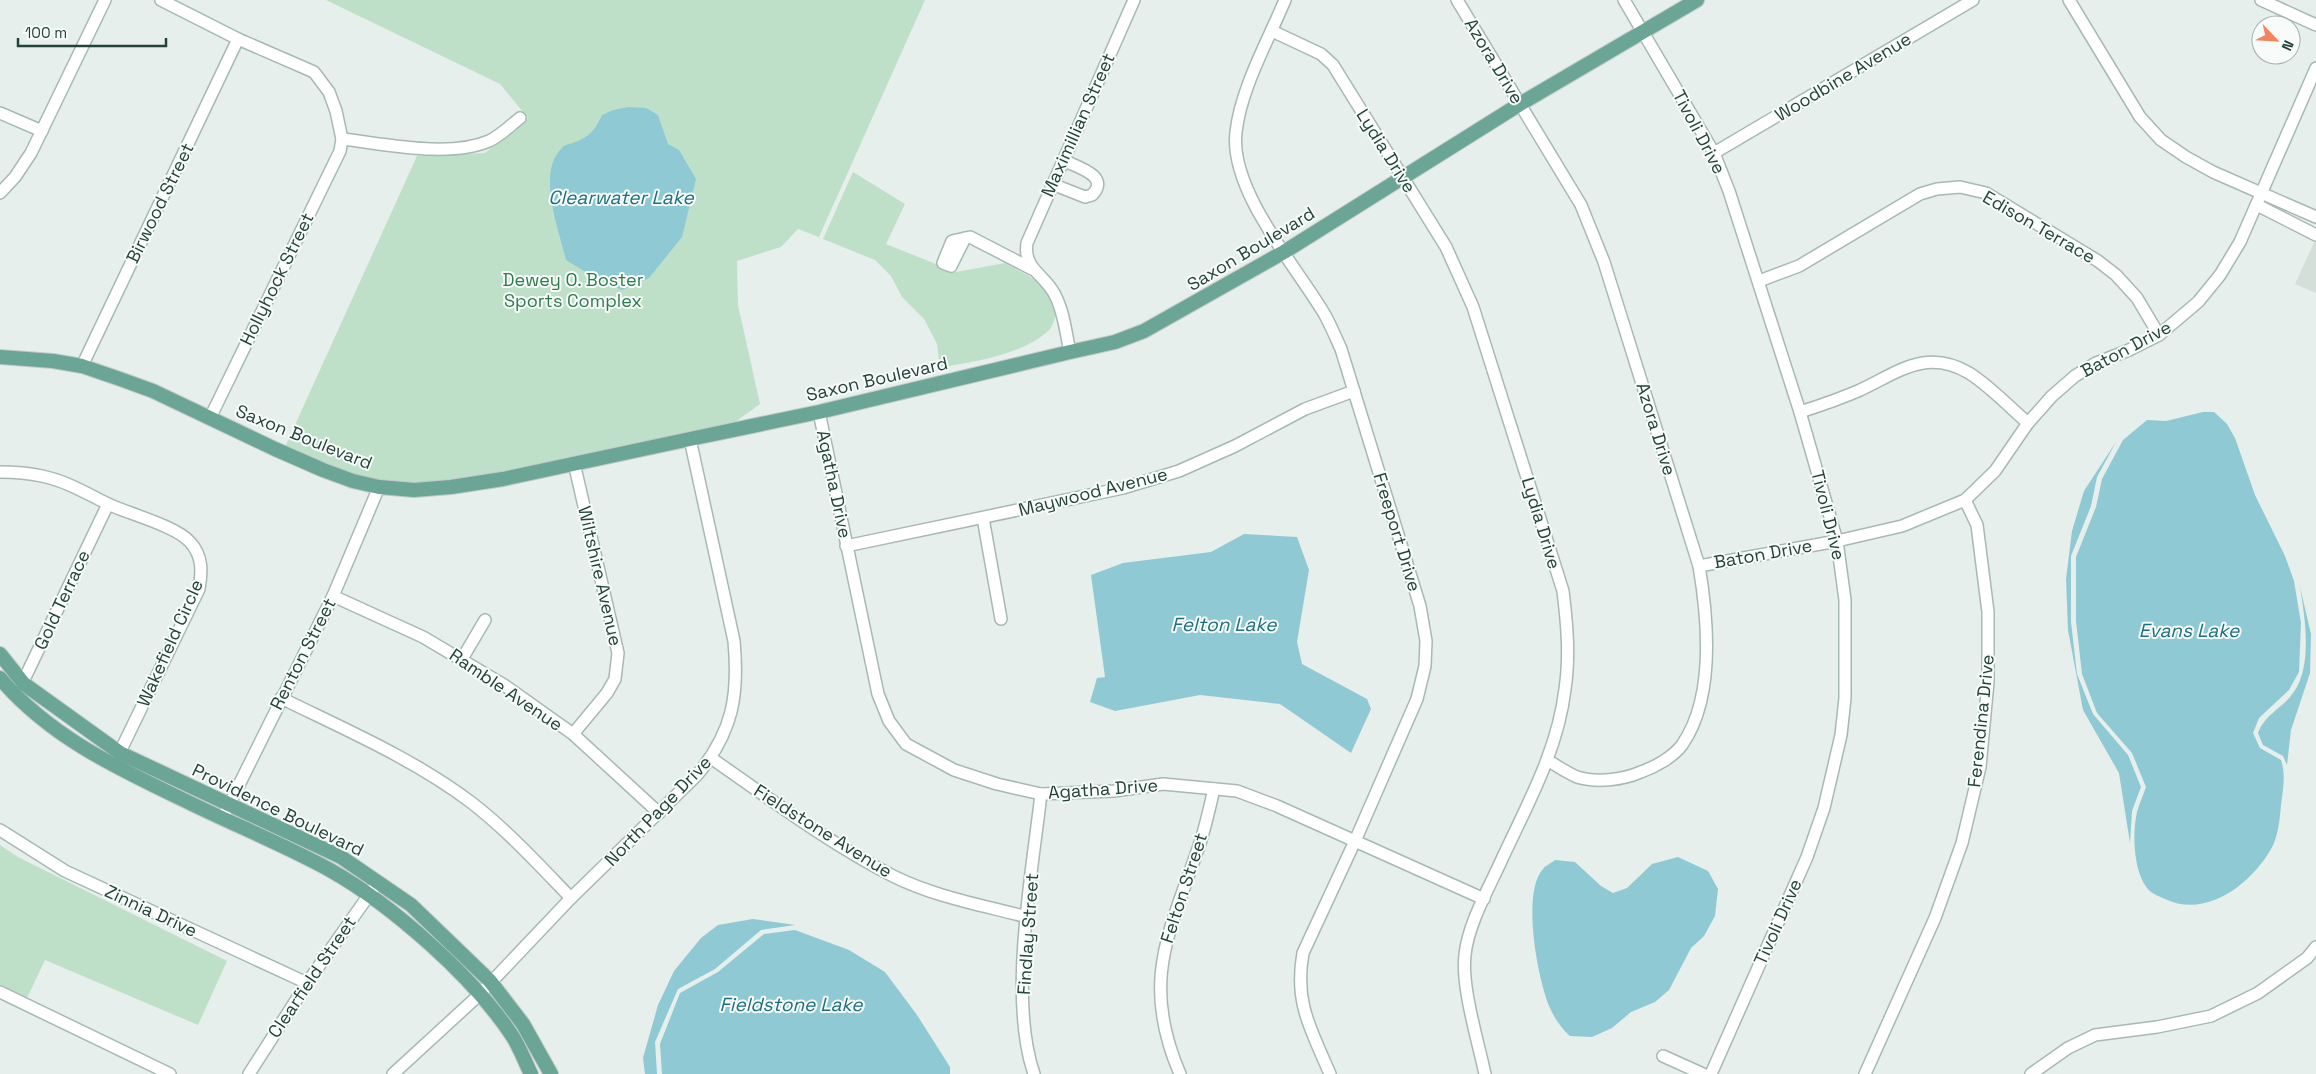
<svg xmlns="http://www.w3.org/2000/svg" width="2316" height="1074" font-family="'Space Grotesk',sans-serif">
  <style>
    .built { fill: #d4dfda }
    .green { fill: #bfe0c8 }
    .water { fill: #8ec9d4 }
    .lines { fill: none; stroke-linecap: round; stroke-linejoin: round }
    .minor-casing { stroke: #a8b8b2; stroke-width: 14 }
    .major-casing { stroke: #c2cac8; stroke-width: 16 }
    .minor { stroke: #fff; stroke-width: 11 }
    .major { stroke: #6aa596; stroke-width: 14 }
    .labels { text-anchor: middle; stroke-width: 4; stroke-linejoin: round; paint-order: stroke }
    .street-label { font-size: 18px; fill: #24423a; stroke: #f7fbf9 }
    .park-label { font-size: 18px; fill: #2d7a4b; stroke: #f7fbf9 }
    .water-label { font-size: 19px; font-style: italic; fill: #1c6f80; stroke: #f7fbf9 }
  </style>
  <rect width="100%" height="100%" fill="#e6efeb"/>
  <polygon class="built" points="2316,238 2316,293 2295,284"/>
  <g class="green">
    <polygon points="326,0 925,0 819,237 798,229 781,247 737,261 738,305 760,404 734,423 489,476 432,484 391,483 357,476 285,447 417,156 485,153 528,118 500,84"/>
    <path d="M853,172L905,204L886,244L956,272L1005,263L1036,280L1050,297L1056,315C1054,320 1052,329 1047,332C1019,356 975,361 940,368L937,344L924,319L902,297L891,276L875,260L823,239Z"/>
    <polygon points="0,845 18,857 227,961 198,1025 45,960 27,998 0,985"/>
  </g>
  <g class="water">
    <path d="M628,107L646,108L658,115L668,144L679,150L696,179L682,237L649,278L622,290L592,276L566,260C559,230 536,172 562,148C564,145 569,144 573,143C589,137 595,131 602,115L613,110Z"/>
    <path d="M2203,412H2214L2227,424L2235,438L2255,495L2285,556L2294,581L2301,623L2299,672L2289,690L2259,718L2253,733L2260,748L2281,760C2286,775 2283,789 2281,805C2280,818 2278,838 2271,849C2251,884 2206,919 2165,899C2161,897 2155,895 2151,892C2133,876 2132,834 2137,812C2139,804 2143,796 2146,787L2132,753L2097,713L2082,674L2076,621V557L2096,507L2102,479L2123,440L2147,420L2166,421Z"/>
    <polygon points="2116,442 2097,477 2091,506 2071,556 2071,622 2077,674 2093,714 2128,755 2141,787 2132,811 2130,843 2119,773 2083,710 2068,630 2066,579 2072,531 2084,491"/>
    <polygon points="1244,534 1297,537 1309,570 1297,642 1302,664 1367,699 1371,709 1351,753 1280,704 1200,695 1115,711 1090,702 1097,678 1105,677 1091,575 1123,563 1211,552"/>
    <path d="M2300,587L2311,634L2310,673L2291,730L2287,765L2283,756L2263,745L2258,733C2266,713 2282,709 2293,693C2313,666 2305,618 2300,587Z"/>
    <path d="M1678,857L1708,871L1718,889L1715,916L1704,936L1691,948L1669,990L1655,1002L1631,1012L1612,1028L1592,1037L1570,1036C1561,1028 1555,1019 1550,1008C1538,981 1521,893 1543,869C1546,865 1552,863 1555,860L1575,862L1601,886L1613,893L1627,888L1652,864Z"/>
    <polygon points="753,919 795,925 761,930 715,969 678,989 655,1042 657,1074 645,1074 643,1058 658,1005 674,971 701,938 718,925"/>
    <polygon points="795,930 849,950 885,972 917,1015 950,1067 950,1074 662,1074 660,1044 680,993 718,972 764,934"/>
  </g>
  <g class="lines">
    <defs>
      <g id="minor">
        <polyline points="161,0 238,39 314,72 329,92 336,111 342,139 340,151 210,418"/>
        <path d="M1285,0C1268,41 1241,88 1236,132C1229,190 1296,266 1325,315C1331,326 1336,338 1341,349L1420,606L1426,641L1425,666L1417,699L1355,841L1303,953C1294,1003 1311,1029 1330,1074"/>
        <path d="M1457,0L1581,205L1604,262L1699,566C1708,619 1715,698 1682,745C1673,757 1655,767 1641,772C1622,780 1597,783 1577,777C1567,773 1556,765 1547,760"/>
        <polyline points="1624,0 1714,153 1729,191 1800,412 1837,541 1845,600 1845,698 1841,735 1824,808 1807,857 1711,1074"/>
        <polyline points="2069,0 2140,117 2161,140 2186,157 2213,172 2316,217"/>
        <polyline points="2261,0 2316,25"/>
        <path d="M1272,31L1321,54L1333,65L1446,247L1473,307L1563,591C1567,624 1570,656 1565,689C1558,750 1527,805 1502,859C1489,888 1468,924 1465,955C1461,986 1478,1041 1485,1074"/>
        <polyline points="0,113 42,131"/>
        <path d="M342,139C386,144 449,158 489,141C500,136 511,125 520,118"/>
        <polyline points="1714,153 1973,0"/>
        <path d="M1052,184L1085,197L1092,195C1111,176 1077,167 1063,160"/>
        <polyline points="0,193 15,177 31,153 105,0"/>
        <polyline points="2257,205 2316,235"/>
        <polyline points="965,238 951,266 943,263 952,241 970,237 1032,269"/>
        <polyline points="1759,281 1799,266 1920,194 1937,189 1960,187 1986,193 2098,261 2116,275 2137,298 2159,335"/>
        <path d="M1070,352C1066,334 1064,312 1055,295C1045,274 1023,270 1027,243L1134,0"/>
        <polyline points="82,366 238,39"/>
        <polyline points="819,412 878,694 889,721 906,744 954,770 997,784 1041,794 1114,791 1163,784 1237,791 1277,806 1484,899"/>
        <path d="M1800,412C1819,406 1839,399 1858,391C1896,374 1925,347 1969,373C1990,386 2009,407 2028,423"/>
        <path d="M0,472C14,472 28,473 42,476C66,481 86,493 108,504C129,514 176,526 190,542C203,556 202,572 199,589L116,760"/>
        <polyline points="983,518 1001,619"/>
        <polyline points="846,546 1123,488 1179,471 1235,446 1305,409 1354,391"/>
        <polyline points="1699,566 1837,541 1902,526 1965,500 1995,471 2028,423 2052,396 2075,376 2096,363 2129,350 2159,335 2198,302 2220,275 2240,242 2316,68"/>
        <polyline points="333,596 423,637 504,685 573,734 659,813"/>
        <polyline points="462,659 485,620"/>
        <polyline points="20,688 108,504"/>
        <path d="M281,698C346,730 414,759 472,803C508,831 539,865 571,898"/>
        <polyline points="573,734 607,693 615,679 618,653 574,463"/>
        <path d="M711,758C770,799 829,843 893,876C935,897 982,905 1027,917"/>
        <polyline points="222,819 333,596 379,487"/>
        <polyline points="0,830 65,871 307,983"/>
        <polyline points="0,992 170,1074"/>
        <polyline points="1663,1056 1703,1074"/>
        <polyline points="249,1074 307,983 378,882"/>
        <path d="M393,1074L479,995L571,898L697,775C733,732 739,695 734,641L690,439"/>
        <path d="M1034,1074C1008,998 1032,874 1041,794"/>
        <path d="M1180,1074C1139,979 1171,930 1201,840C1206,824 1210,806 1214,789"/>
        <polyline points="1865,1074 1935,918 1962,843 1980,767 1988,682 1988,612 1977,525 1965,500"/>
        <polyline points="2031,1074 2068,1048 2095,1035 2157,1027 2211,1016 2258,993 2307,958 2316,947"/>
      </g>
      <g id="major">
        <polyline points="0,357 53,361 82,366 120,379 153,391 275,449 323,470 353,481 379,487 414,490 451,487 503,479 690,439 819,412 1070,352 1115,342 1144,331 1284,252 1520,104 1697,0"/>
        <polyline points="0,654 24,684 120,753 341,857 411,905 490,981 523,1024 551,1074"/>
        <path d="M0,678C49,736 117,768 184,800C232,824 283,844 330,870C392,905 474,977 513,1037C520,1048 525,1062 531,1074"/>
      </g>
    </defs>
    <use href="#minor" class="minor-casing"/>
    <use href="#major" class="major-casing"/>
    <use href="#minor" class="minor"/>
    <use href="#major" class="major"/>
  </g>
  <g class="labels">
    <g class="street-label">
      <text transform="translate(1494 61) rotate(59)" y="6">Azora Drive</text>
      <text transform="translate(1843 77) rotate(-31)" y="6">Woodbine Avenue</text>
      <text transform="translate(1078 125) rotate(-66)" y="6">Maximillian Street</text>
      <text transform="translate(1699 132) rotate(62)" y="6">Tivoli Drive</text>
      <text transform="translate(1386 151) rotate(58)" y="6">Lydia Drive</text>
      <text transform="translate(160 203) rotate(-64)" y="6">Birwood Street</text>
      <text transform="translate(2039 227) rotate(30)" y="6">Edison Terrace</text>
      <text transform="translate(1251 249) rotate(-31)" y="6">Saxon Boulevard</text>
      <text transform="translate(277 279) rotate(-64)" y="6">Hollyhock Street</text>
      <text transform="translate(2126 349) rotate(-28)" y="6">Baton Drive</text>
      <text transform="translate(877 379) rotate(-13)" y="6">Saxon Boulevard</text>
      <text transform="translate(1656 429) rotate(73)" y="6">Azora Drive</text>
      <text transform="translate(304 437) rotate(22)" y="6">Saxon Boulevard</text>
      <text transform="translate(834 484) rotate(78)" y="6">Agatha Drive</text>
      <text transform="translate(1093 492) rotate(-14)" y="6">Maywood Avenue</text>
      <text transform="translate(1828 515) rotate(76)" y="6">Tivoli Drive</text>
      <text transform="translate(1541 523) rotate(73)" y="6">Lydia Drive</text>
      <text transform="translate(1397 532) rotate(73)" y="6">Freeport Drive</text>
      <text transform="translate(1763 554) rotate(-10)" y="6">Baton Drive</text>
      <text transform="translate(600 576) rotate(77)" y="6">Wiltshire Avenue</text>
      <text transform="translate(62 600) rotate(-65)" y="6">Gold Terrace</text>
      <text transform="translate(170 643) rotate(-66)" y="6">Wakefield Circle</text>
      <text transform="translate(303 654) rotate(-63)" y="6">Renton Street</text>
      <text transform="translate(506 690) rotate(34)" y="6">Ramble Avenue</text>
      <text transform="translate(1981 721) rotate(-84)" y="6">Ferendina Drive</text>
      <text transform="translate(1103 789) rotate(-4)" y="6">Agatha Drive</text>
      <text transform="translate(278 810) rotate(26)" y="6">Providence Boulevard</text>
      <text transform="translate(658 811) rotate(-46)" y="6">North Page Drive</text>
      <text transform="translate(823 831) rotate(32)" y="6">Fieldstone Avenue</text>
      <text transform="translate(1184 888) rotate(-72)" y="6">Felton Street</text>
      <text transform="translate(151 911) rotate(25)" y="6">Zinnia Drive</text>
      <text transform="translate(1778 922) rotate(-66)" y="6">Tivoli Drive</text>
      <text transform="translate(1028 934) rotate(-86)" y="6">Findlay Street</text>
      <text transform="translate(312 977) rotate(-56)" y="6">Clearfield Street</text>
    </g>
    <g class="park-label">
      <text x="573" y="286">Dewey O. Boster<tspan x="573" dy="21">Sports Complex</tspan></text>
    </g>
    <g class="water-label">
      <text x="621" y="204">Clearwater Lake</text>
      <text x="1224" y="631">Felton Lake</text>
      <text x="2189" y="637">Evans Lake</text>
      <text x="791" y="1011">Fieldstone Lake</text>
    </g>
  </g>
  <g transform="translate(2276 40) rotate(115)"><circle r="24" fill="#f7fbf9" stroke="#a3b1ad"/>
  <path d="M0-4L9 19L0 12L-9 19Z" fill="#f4845f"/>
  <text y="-8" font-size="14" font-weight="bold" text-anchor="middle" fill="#24423a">N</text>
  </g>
  <path d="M18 38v8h148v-8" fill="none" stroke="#24423a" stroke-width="2.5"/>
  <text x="25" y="38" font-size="15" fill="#24423a" stroke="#f7fbf9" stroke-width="4" paint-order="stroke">100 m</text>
</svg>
